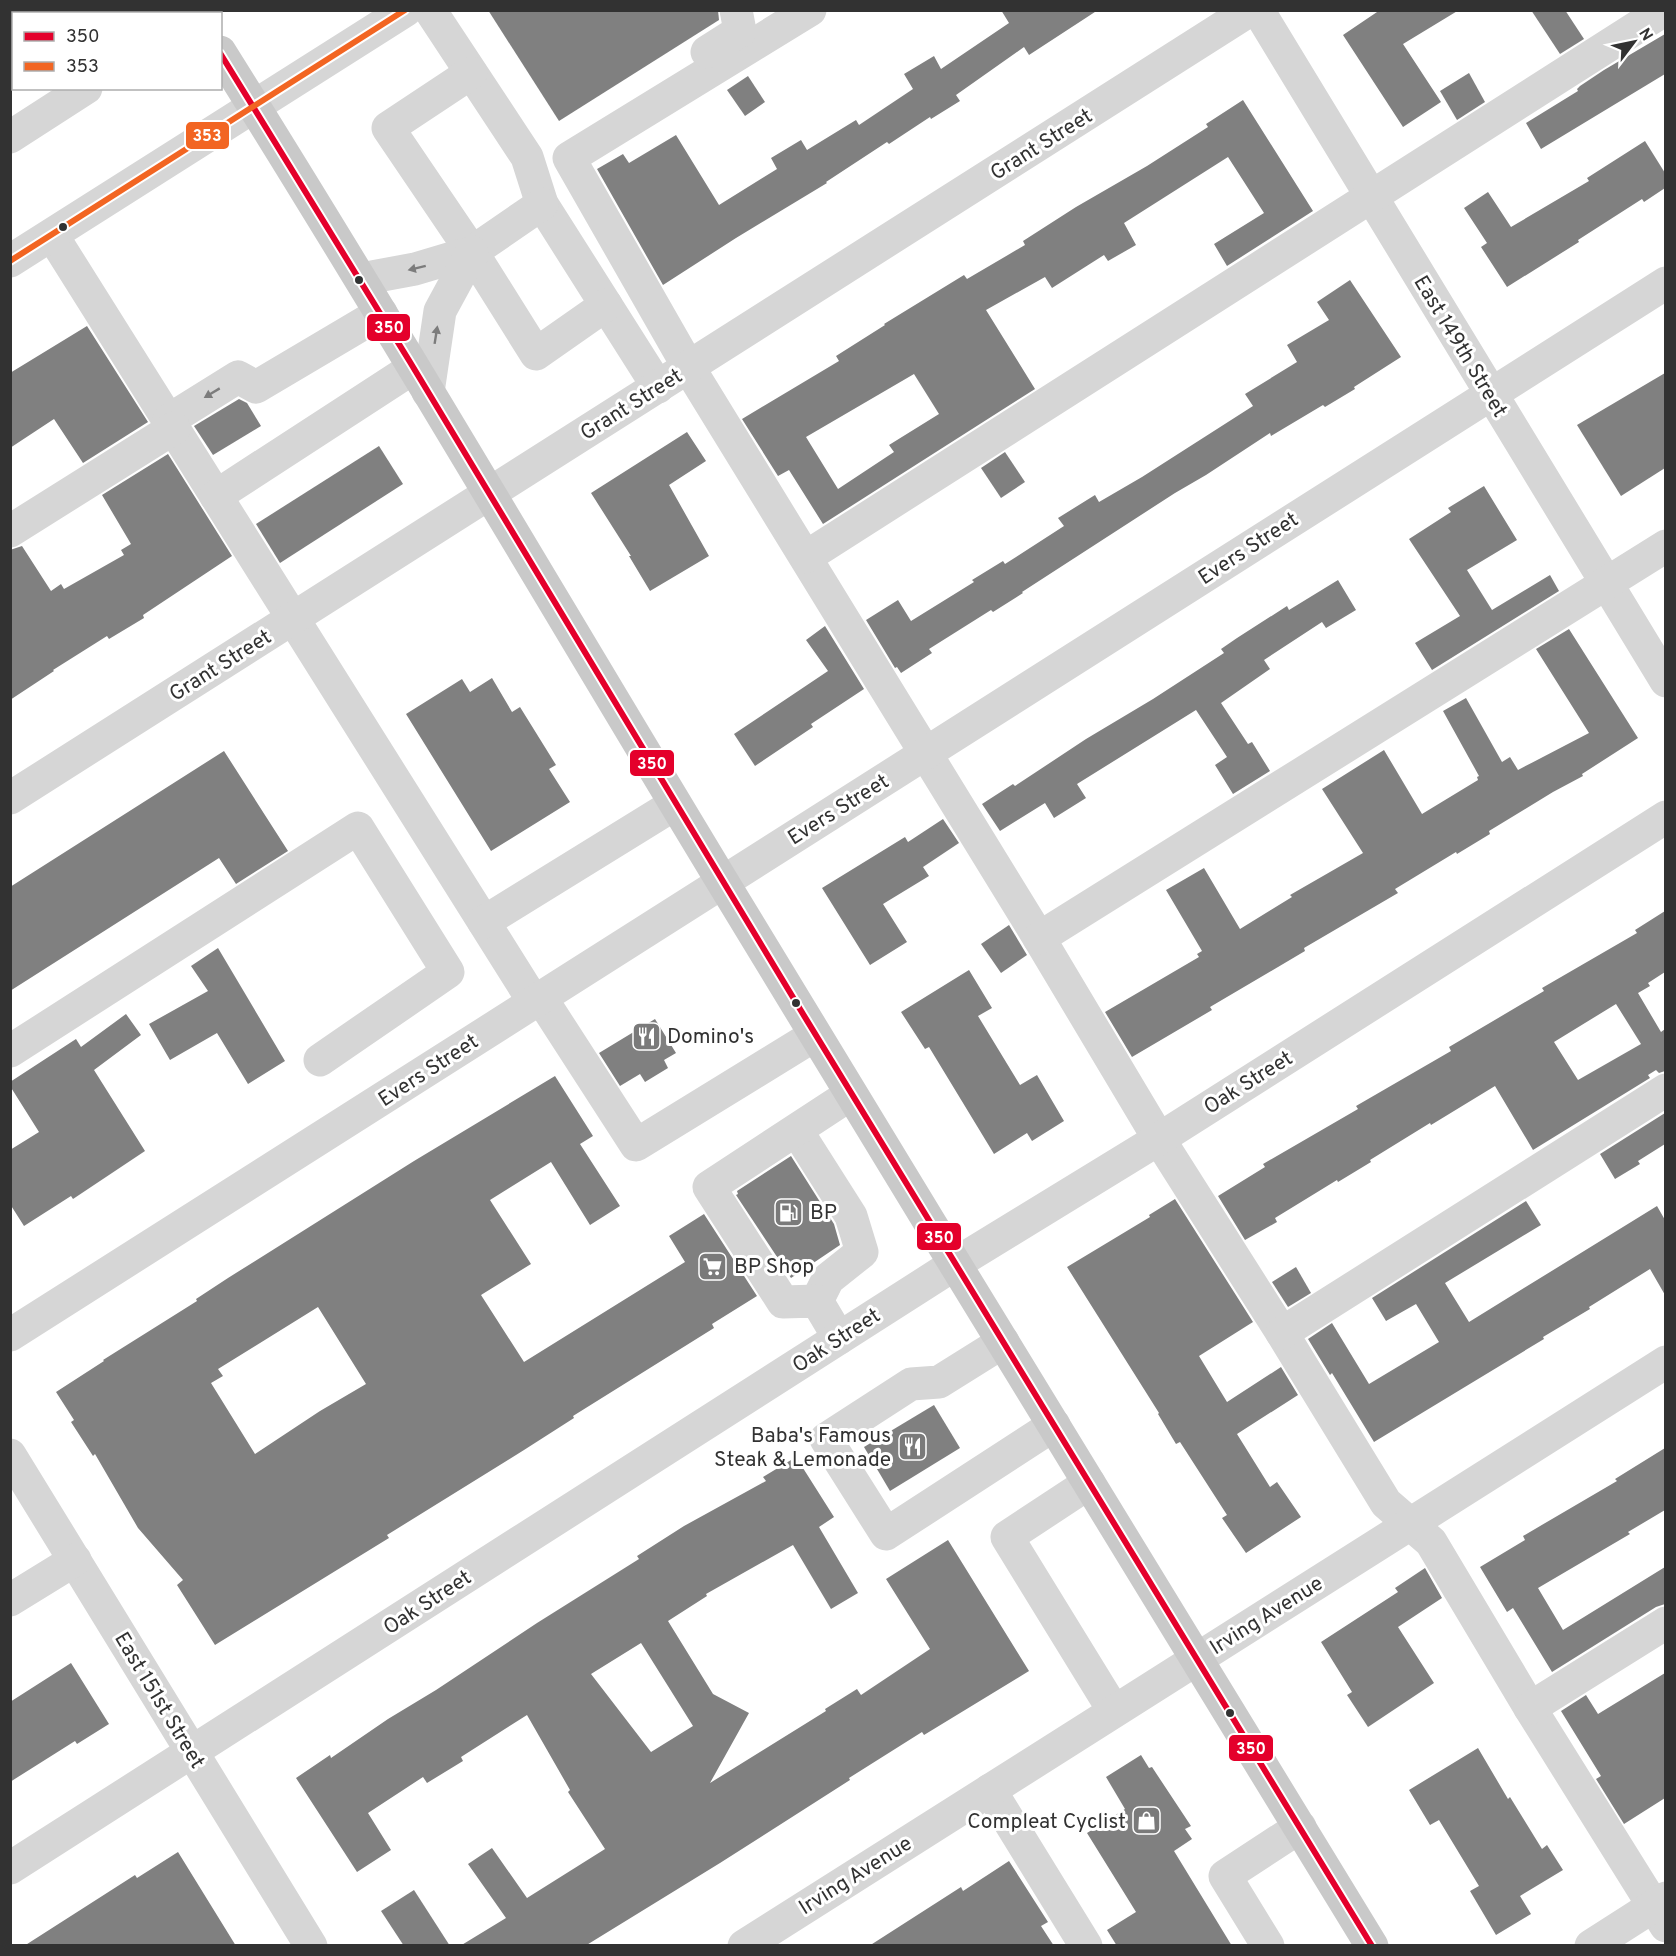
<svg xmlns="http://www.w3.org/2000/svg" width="1676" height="1956" font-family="Overpass,sans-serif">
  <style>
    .building { fill: #808080; fill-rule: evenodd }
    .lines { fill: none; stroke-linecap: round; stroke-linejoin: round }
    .minor { stroke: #d6d6d6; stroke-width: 33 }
    .major { stroke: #c9c9c9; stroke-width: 33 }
    .bus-1-casing { stroke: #fff; stroke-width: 10 }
    .bus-2-casing { stroke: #fff; stroke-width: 10 }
    .bus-1 { stroke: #e4002b; stroke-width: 6 }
    .bus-2 { stroke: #f26522; stroke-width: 6 }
    .oneway { fill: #7c7c7c }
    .bus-dot { fill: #323232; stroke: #fff; stroke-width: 2 }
    .labels { text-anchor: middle; stroke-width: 6; stroke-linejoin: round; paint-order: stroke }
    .street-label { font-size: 21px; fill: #323232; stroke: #fff }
    .poi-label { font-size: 21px; fill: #323232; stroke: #fff; text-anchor: start }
    .line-badge { stroke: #fff; stroke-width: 2 }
    .badge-label { font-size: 16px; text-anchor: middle; font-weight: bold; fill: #fff }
  </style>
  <rect width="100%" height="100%" fill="#fff"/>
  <g class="building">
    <polygon points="488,10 718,10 719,20 559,121"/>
    <polygon points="1001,10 1098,10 1029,55 1024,47 956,95 960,101 931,119 930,117 889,144 887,142 826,182 827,183 736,238 663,285 597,169 623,154 629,163 676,135 719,205 777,169 771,158 801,140 807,150 856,120 859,125 913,89 904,74 934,56 941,69 1009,23"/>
    <polygon points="1380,10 1459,10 1403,44 1441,102 1403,127 1343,35"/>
    <polygon points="1531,10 1565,10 1584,39 1560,54"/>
    <polygon points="1665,34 1665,74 1541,149 1526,123 1578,91 1577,89 1580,86 1604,70"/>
    <polygon points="1469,73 1485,102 1457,120 1440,91"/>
    <polygon points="748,76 765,102 745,116 727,90"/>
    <path d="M1243,100L1313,211L1227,266L1214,244L1264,213L1228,157L1124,223L1136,245L1108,261L1104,255L1052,288L1045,277L986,310L1035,389L823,524L789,470L778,476L742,419L839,361L836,356L885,325L884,324L964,275L967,279L1025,245L1023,241L1076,207L1147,166L1208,127L1206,124ZM914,374L939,414L889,445L894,452L838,489L806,437Z"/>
    <polygon points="1645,141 1665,173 1665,188 1644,202 1642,199 1578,240 1579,242 1507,287 1481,247 1487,243 1464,208 1488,192 1511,227 1589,181 1587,178"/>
    <polygon points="1350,280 1401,357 1354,387 1355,389 1325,407 1323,405 1271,436 1270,433 1206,475 1175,493 1022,592 1023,593 993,612 991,610 929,649 932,653 901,673 897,667 895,668 866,620 898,600 911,621 974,582 972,580 1003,561 1005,564 1064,526 1058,518 1095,495 1099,502 1142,477 1253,406 1245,394 1297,362 1287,345 1329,320 1317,302"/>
    <polygon points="87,326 148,422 83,463 54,419 10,448 10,373"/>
    <polygon points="1665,373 1665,468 1621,496 1577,425"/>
    <polygon points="239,399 247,403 261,426 213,455 194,426"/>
    <polygon points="687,432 706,461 669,485 709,556 650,591 629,556 631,556 591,493"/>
    <polygon points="379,446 403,484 280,563 256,524"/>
    <polygon points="1005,452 1025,482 1001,498 981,468"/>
    <polygon points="168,454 232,556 143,615 144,618 109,639 107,636 53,670 54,671 10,700 10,550 22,546 51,591 61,584 64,589 124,555 121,550 131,544 102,495"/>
    <polygon points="1484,486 1517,540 1467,570 1492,610 1550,575 1559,591 1432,670 1415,643 1460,616 1409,539 1451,512 1448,508"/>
    <polygon points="1338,580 1356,610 1326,628 1322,622 1264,660 1270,669 1221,703 1248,744 1252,742 1270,771 1233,794 1215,765 1227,757 1196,710 1077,784 1086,798 1054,818 1045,803 1000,831 982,804 1013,784 1015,786 1086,739 1153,699 1224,653 1221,649 1237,638 1287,606 1289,610"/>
    <polygon points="825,626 864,689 811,724 813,727 755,766 734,734 828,671 806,640"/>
    <polygon points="1569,629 1638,738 1582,774 1583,776 1553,792 1489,831 1490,834 1457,854 1456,852 1395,889 1398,893 1304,948 1305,951 1210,1007 1212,1010 1132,1057 1105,1012 1199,957 1197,954 1202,951 1166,890 1204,868 1240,929 1292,897 1290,895 1363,853 1322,789 1384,750 1422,814 1478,780 1477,777 1479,776 1443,711 1466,698 1502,762 1510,757 1518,770 1589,733 1536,649"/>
    <polygon points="492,678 512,712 520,707 556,765 549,769 570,802 491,851 406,714 462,679 470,692"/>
    <polygon points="224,751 288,851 236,884 219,858 10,991 10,887"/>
    <polygon points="943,819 959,843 923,867 929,876 883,904 907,942 870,965 822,888 905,837 908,842"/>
    <path d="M1665,911V972L1648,983L1650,986L1638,993L1661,1032L1665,1029V1071L1659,1073L1656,1070L1648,1075L1650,1078L1533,1150L1495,1086L1431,1125L1430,1123L1370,1160L1371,1162L1338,1182L1337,1180L1275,1218L1277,1222L1245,1240L1218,1196L1265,1167L1263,1164L1358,1109L1356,1106L1451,1051L1449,1047L1544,991L1542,988L1637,933L1635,930ZM1616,1004L1641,1044L1578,1080L1554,1042Z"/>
    <polygon points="1009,925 1027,955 1001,973 981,944"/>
    <polygon points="218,948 285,1061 248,1084 217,1033 170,1060 149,1024 208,991 191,966"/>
    <polygon points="969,970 992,1008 978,1016 1020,1085 1037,1075 1064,1121 1032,1141 1027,1133 994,1154 929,1047 925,1049 901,1012"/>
    <polygon points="126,1014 141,1035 94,1070 145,1151 73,1199 71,1196 24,1226 10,1204 10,1150 39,1132 10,1086 10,1082 76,1039 81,1047"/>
    <polygon points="655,1019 676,1053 664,1060 668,1068 645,1082 640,1074 620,1086 599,1053"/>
    <path d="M555,1076L593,1136L580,1144L620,1206L590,1225L551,1162L490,1200L531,1264L481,1295L524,1362L685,1262L669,1236L704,1214L757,1296L712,1324L714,1328L573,1416L574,1418L524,1450L387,1535L389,1538L215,1645L177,1585L183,1580L138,1528L95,1454L93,1456L71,1422L74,1420L56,1392L104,1361L103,1360L197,1301L196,1299L228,1278L414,1161ZM318,1307L366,1384L320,1411L255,1454L211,1383L223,1376L218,1369Z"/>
    <polygon points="1665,1113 1665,1144 1638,1161 1640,1164 1615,1179 1600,1154"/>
    <polygon points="791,1156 834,1224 840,1245 791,1278 736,1195 738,1194 737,1191"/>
    <polygon points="1175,1199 1253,1322 1199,1356 1227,1402 1281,1367 1298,1395 1237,1434 1270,1487 1277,1482 1301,1517 1246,1553 1222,1518 1227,1515 1180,1442 1176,1444 1158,1414 1159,1413 1067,1267 1150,1217 1149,1215"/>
    <polygon points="1526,1201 1541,1225 1445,1283 1469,1322 1657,1206 1665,1220 1665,1295 1650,1269 1589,1307 1590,1309 1543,1337 1544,1339 1374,1442 1332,1373 1330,1375 1308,1339 1332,1323 1369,1384 1439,1342 1416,1304 1386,1321 1372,1298"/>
    <polygon points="1296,1267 1311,1293 1288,1307 1272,1282"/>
    <polygon points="934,1405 960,1448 890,1491 864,1447"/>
    <polygon points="1665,1448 1665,1510 1628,1532 1630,1534 1538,1588 1563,1630 1665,1567 1665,1604 1656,1607 1552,1672 1513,1608 1507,1612 1480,1567 1525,1540 1523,1536 1617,1481 1615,1479"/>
    <path d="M796,1457L834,1517L819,1527L858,1593L831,1609L793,1545L706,1594L707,1596L668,1621L713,1694L749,1713L710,1783L826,1711L825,1709L857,1689L861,1695L930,1649L886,1579L948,1540L1029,1671L924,1735L922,1732L849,1778L850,1780L720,1863L585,1946H460L506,1918L468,1864L492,1848L527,1898L605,1849L568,1792L570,1790L527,1715L461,1757L463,1761L427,1783L423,1777L368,1813L391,1850L357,1872L296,1778L330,1755L331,1758L388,1719L436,1690L537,1623L639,1559L637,1556L684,1526L766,1481L763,1477ZM641,1643L693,1726L651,1752L591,1674Z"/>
    <polygon points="1425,1568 1442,1598 1398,1627 1434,1683 1368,1727 1347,1695 1352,1692 1321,1642 1398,1592 1395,1588"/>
    <polygon points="71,1663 109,1724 77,1744 75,1741 10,1782 10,1702"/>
    <polygon points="1665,1673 1665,1798 1624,1824 1596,1779 1601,1776 1561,1711 1586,1695 1598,1714"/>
    <polygon points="1478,1748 1508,1799 1510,1797 1542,1849 1547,1845 1563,1870 1520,1896 1531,1914 1496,1935 1470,1891 1479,1886 1439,1820 1430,1825 1409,1790"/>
    <polygon points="1141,1755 1149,1768 1152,1767 1191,1826 1185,1829 1192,1839 1174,1851 1232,1946 1117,1946 1107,1930 1136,1912 1087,1833 1125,1809 1106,1777"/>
    <polygon points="178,1852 236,1946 24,1946 135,1875 137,1878"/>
    <polygon points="1009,1861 1048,1922 1041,1926 1054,1946 869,1946 961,1887 963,1891"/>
    <polygon points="414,1890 450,1946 404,1946 381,1911"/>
  </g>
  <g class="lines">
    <g class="minor">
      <polyline points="78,10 80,14"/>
      <polyline points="430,10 527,157 542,204 658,387"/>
      <polyline points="810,10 569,158 689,368 1039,938 1159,1139 1282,1333 1386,1503 1431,1542 1530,1708 1666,1926"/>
      <polyline points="1258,10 1666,681"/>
      <polyline points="707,52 740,31 736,10"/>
      <polyline points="471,73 388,128 472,252 536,354 606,305"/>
      <polyline points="10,137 86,88"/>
      <polyline points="52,235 534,1002"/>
      <polyline points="10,261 406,10"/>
      <polyline points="361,279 415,269 472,252 542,204"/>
      <polyline points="428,392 440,311 472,252"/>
      <polyline points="169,420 238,377 256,387 381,313"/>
      <polyline points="216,496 413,368"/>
      <polyline points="10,531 174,428"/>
      <polyline points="806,557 1664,10"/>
      <polyline points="10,798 1250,10"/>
      <polyline points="484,922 675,804"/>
      <polyline points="1039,938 1666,546"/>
      <polyline points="541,998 636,1145 815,1035"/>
      <polyline points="10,1051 358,828 448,972 320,1060"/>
      <polyline points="797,1131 851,1216 862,1252 828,1279 817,1301"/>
      <polyline points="1282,1333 1666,1090"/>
      <polyline points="10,1335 1666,283"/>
      <polyline points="839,1338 817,1301 783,1302 709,1187 851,1094"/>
      <polyline points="1003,1342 939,1382 911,1384 826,1439 886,1534 1054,1425"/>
      <polyline points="10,1455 311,1946"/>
      <polyline points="1089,1483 1007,1537 1114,1711"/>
      <polyline points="10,1600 75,1560"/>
      <polyline points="1530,1708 1666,1623"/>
      <polyline points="990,1790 1086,1946"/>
      <polyline points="10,1868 955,1264 1159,1139 1666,817"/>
      <polyline points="744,1946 1666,1362"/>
      <polyline points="1268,1946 1225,1876 1300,1827"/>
      <polyline points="1591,1946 1666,1898"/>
    </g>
    <g class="major">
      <polyline points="194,10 196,14"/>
      <path d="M220,52C392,326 555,605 722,881C937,1237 1156,1590 1372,1946"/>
    </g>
    <defs>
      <polyline id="bus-1" points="220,53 410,362 803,1014 1372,1946"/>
      <polyline id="bus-2" points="10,261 405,10"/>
    </defs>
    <use href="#bus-1" class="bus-1-casing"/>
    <use href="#bus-2" class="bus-2-casing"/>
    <use href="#bus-1" class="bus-1"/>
    <use href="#bus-2" class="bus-2"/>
  </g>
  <defs><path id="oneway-solid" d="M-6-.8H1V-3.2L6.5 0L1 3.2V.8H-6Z" transform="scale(1.5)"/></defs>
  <g class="oneway">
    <use href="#oneway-solid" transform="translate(417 268) rotate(166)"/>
    <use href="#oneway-solid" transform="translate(436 335) rotate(-81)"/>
    <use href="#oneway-solid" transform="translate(212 393) rotate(149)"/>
  </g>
  <defs>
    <symbol id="restaurant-square" viewBox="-11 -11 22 22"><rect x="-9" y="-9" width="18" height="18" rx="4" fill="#7a7a7a" stroke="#fff"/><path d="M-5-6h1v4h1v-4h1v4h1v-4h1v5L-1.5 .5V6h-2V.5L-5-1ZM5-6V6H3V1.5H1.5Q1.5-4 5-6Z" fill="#fff"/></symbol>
    <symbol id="fuel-square" viewBox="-11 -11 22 22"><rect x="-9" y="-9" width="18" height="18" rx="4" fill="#7a7a7a" stroke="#fff"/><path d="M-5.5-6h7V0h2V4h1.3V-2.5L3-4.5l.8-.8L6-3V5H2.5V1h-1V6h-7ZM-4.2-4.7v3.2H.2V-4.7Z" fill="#fff"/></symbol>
    <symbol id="supermarket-square" viewBox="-11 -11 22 22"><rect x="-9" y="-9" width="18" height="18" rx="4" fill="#7a7a7a" stroke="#fff"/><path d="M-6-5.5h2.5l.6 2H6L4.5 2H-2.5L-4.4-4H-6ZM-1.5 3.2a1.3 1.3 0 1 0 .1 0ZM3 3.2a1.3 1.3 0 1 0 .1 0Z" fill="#fff"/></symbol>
    <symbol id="shop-square" viewBox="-11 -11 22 22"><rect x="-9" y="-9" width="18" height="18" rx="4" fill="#7a7a7a" stroke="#fff"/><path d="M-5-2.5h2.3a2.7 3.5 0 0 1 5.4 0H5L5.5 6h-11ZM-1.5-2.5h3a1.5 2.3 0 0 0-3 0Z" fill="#fff"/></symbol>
  </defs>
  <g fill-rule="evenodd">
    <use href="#restaurant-square" x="630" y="1020" width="33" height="33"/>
    <use href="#fuel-square" x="772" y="1196" width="33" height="33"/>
    <use href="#supermarket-square" x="696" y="1250" width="33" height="33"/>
    <use href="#restaurant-square" x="896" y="1430" width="33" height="33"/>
    <use href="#shop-square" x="1130" y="1804" width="33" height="33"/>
  </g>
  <g class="bus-dot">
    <circle cx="63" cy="227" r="5"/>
    <circle cx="359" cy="280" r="5"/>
    <circle cx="796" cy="1003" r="5"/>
    <circle cx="1230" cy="1713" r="5"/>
  </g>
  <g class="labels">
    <g class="street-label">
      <text transform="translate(1041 144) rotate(-32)" y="7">Grant Street</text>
      <text transform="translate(1461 346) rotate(59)" y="7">East 149th Street</text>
      <text transform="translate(631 404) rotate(-32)" y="7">Grant Street</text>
      <text transform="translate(1248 548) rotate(-33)" y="7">Evers Street</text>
      <text transform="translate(220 665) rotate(-32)" y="7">Grant Street</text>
      <text transform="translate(838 809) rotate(-32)" y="7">Evers Street</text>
      <text transform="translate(428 1070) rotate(-33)" y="7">Evers Street</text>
      <text transform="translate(1248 1082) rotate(-32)" y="7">Oak Street</text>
      <text transform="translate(836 1340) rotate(-33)" y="7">Oak Street</text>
      <text transform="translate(427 1602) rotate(-33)" y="7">Oak Street</text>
      <text transform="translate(1266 1615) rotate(-32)" y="7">Irving Avenue</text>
      <text transform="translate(160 1700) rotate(59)" y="7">East 151st Street</text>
      <text transform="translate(855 1875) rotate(-32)" y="7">Irving Avenue</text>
    </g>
    <g class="poi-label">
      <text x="667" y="1043">Domino's</text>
      <text x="810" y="1219">BP</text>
      <text x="734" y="1273">BP Shop</text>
      <text x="891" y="1442" text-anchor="end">Baba's Famous<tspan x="891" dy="24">Steak &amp; Lemonade</tspan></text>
      <text x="1126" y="1828" text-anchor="end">Compleat Cyclist</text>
    </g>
  </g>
  <g class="line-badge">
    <rect x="185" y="121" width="45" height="29" rx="6" fill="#f26522"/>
    <rect x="366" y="313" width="45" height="29" rx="6" fill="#e4002b"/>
    <rect x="629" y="749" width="46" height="28" rx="6" fill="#e4002b"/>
    <rect x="916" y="1222" width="46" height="29" rx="6" fill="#e4002b"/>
    <rect x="1228" y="1734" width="46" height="28" rx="6" fill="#e4002b"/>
  </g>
  <g class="badge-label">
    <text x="207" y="141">353</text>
    <text x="389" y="333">350</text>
    <text x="652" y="769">350</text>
    <text x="939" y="1243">350</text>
    <text x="1251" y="1754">350</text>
  </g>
  <rect width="1676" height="1956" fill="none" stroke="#323232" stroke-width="24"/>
  <rect x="12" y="12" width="210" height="78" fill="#ffffff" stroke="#adadad" stroke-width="1.5"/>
  <rect x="24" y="32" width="30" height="9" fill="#e4002b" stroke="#adadad" stroke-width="1.5"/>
  <text x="66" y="42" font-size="18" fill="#323232">350</text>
  <rect x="24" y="62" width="30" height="9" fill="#f26522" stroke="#adadad" stroke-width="1.5"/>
  <text x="66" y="72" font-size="18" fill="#323232">353</text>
  <g transform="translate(1634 42) rotate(58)" stroke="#ffffff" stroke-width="4.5" paint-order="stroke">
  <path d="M0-4.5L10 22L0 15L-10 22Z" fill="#323232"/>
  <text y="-9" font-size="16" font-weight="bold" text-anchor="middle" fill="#323232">N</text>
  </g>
</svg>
